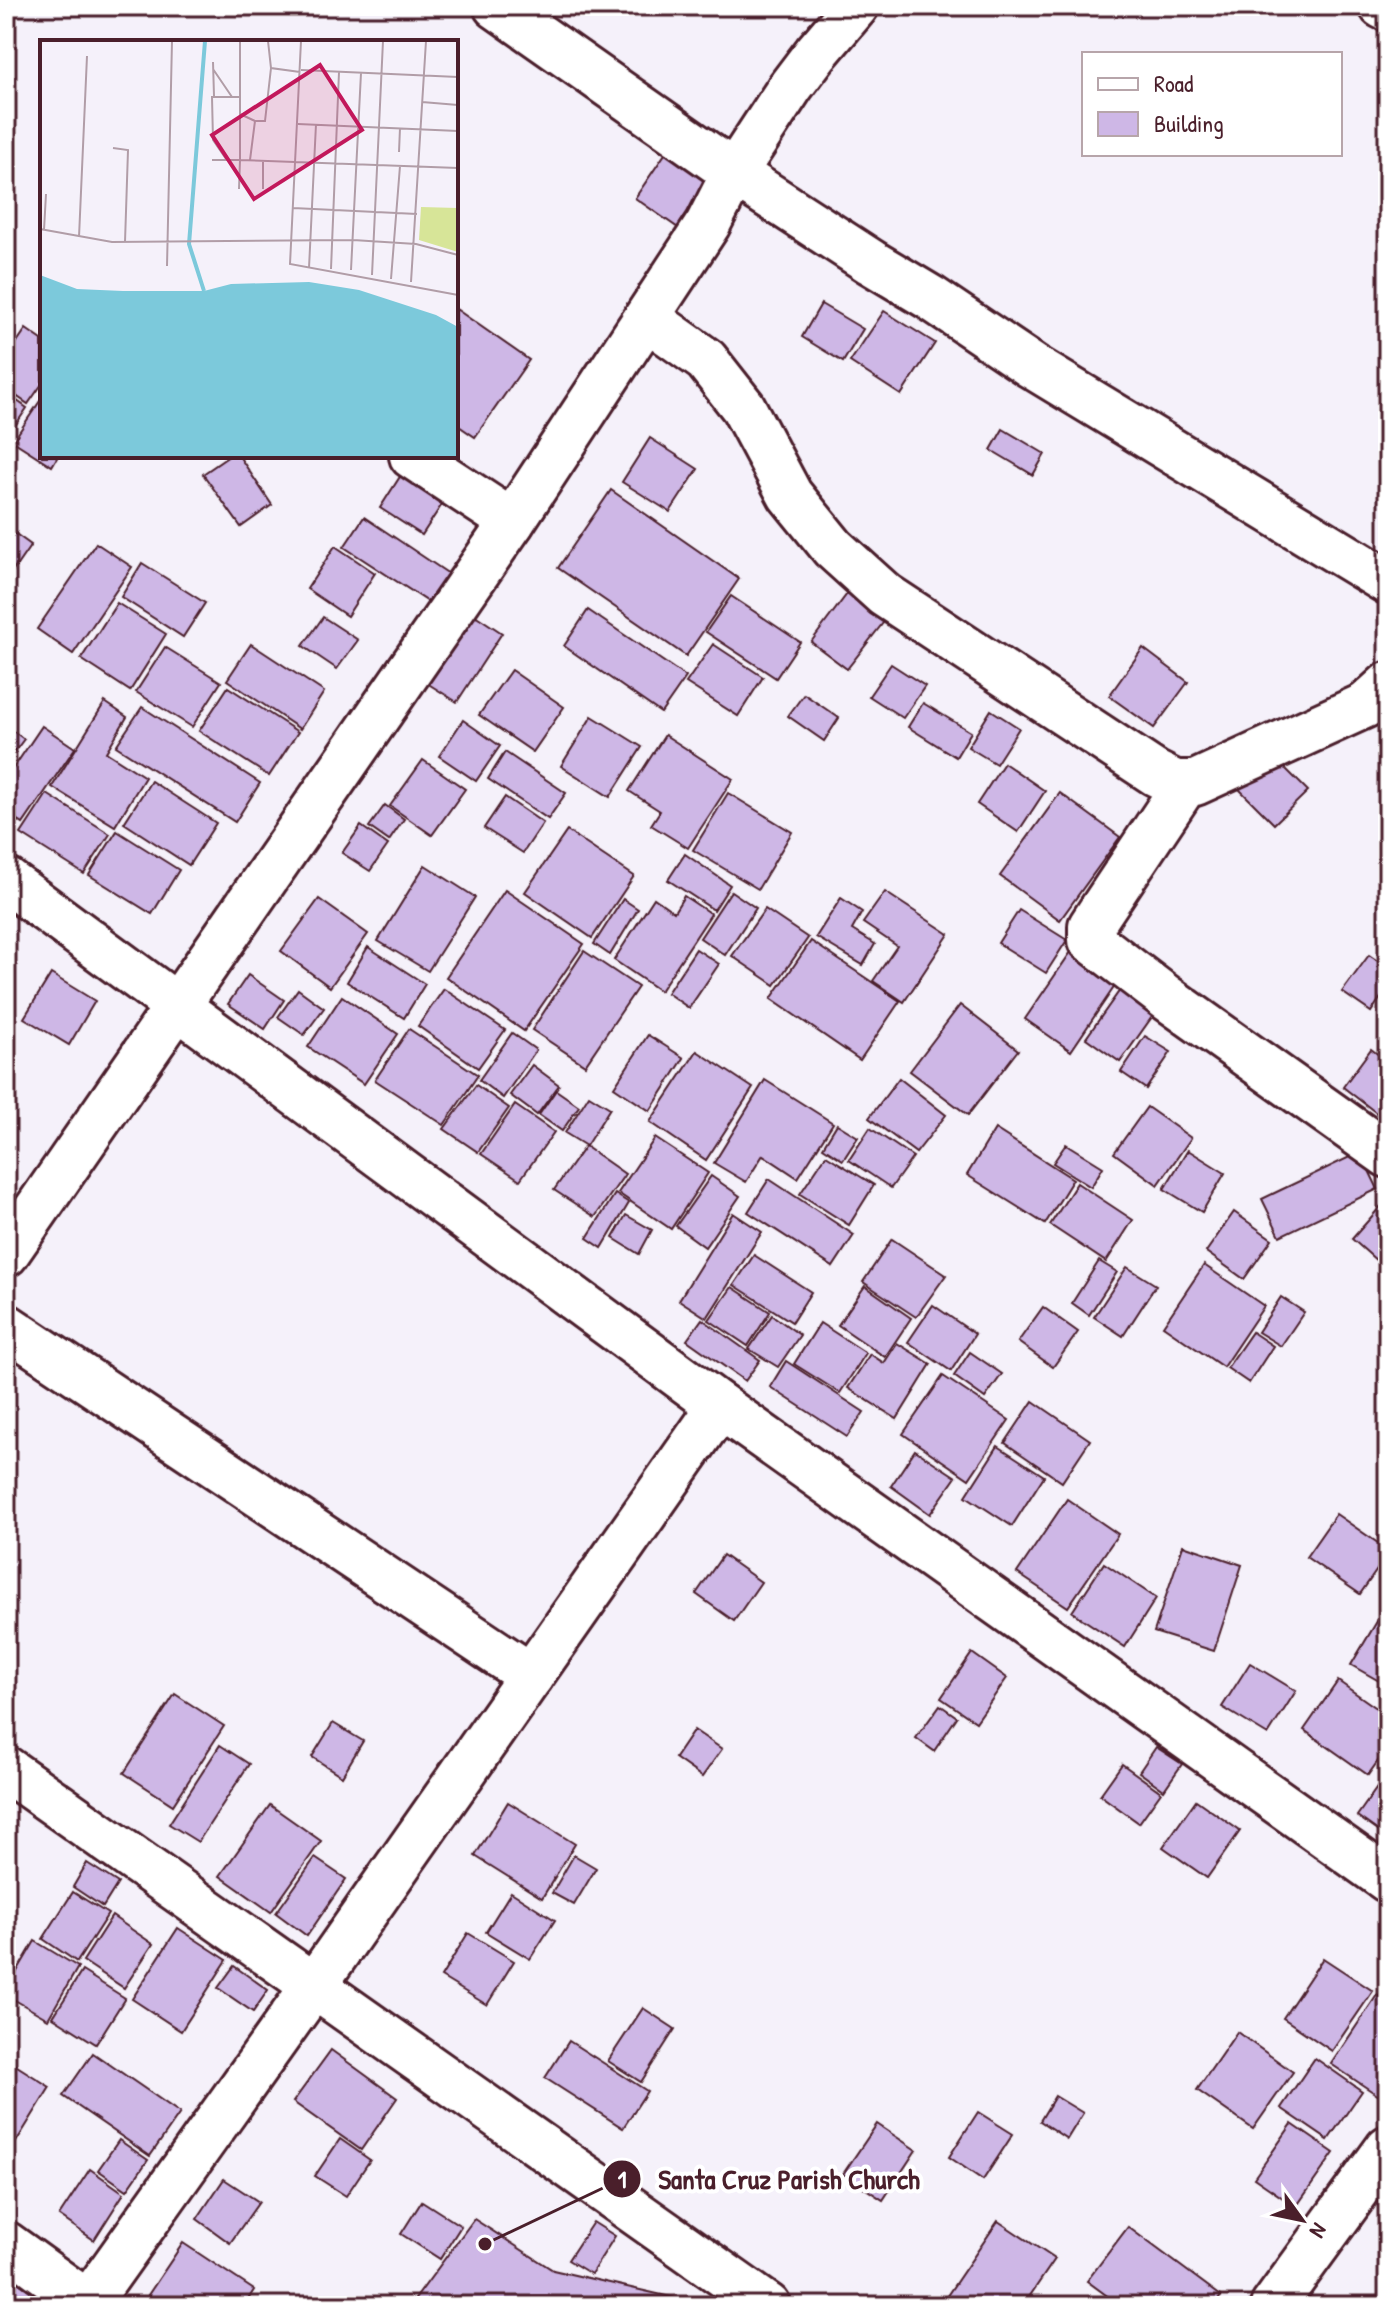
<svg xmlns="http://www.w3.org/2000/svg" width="1394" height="2312" font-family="'Patrick Hand',sans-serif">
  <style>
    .building { fill: #ceb7e6; stroke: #4a1f2b; stroke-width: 2 }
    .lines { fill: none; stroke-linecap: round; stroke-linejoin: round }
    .minor-casing { stroke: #4a1f2b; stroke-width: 50 }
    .minor { stroke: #fff; stroke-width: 44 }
    .inset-river { fill: none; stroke: #7cc9db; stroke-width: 4 }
    .inset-road { fill: none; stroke: #b19da7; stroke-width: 2 }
    .view { fill: #c2185b; fill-opacity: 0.15; stroke: #c2185b; stroke-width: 4 }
    .inset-edge { fill: none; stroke: #4a1f2b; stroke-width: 4 }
    .leader { fill: none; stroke: #4a1f2b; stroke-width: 3 }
    .callout-dot { fill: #4a1f2b; stroke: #fff; stroke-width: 3 }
    .mark-label { font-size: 24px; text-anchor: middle; font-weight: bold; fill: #fff }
    .callout-label { font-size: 28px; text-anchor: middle; font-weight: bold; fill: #4a1f2b; stroke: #fff; stroke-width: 8; stroke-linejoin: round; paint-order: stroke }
  </style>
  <rect width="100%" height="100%" fill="#f5f1fa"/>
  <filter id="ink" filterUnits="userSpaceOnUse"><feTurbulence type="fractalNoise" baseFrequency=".0125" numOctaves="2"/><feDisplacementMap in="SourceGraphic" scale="16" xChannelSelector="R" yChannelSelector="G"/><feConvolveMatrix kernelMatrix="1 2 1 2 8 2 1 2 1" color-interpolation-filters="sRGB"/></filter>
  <g filter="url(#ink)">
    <g class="building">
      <polygon points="667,151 716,186 684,232 635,198"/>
      <polygon points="821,304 863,329 843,362 802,337"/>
      <polygon points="456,309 529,360 475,437 456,424"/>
      <polygon points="884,311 935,343 901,395 850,362"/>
      <polygon points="26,329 42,340 42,384 28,404 6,389 6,358"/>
      <polygon points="6,393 27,408 6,439"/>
      <polygon points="42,398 42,456 58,456 52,466 13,441"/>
      <polygon points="1003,429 1045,454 1033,475 991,450"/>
      <polygon points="650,438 698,469 670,512 622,482"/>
      <polygon points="229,456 239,456 272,505 241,527 203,474"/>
      <polygon points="410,461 452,489 422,535 380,508"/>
      <polygon points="611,490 739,579 686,656 558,568"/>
      <polygon points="364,517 449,574 430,603 344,547"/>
      <polygon points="6,527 31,545 6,581"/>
      <polygon points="96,543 132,567 73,654 37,629"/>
      <polygon points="335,546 375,573 347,616 307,589"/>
      <polygon points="142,563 205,603 183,637 121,597"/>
      <polygon points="853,586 890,614 847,669 811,642"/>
      <polygon points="731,596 800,642 776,678 706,632"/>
      <polygon points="117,603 166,634 130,691 81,659"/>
      <polygon points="457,603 502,633 457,702 411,673"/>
      <polygon points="588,610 686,677 661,713 564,646"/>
      <polygon points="323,617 358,640 337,669 303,646"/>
      <polygon points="251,644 324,692 300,729 227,680"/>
      <polygon points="713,644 763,677 738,716 686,683"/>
      <polygon points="165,647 221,682 192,727 136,692"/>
      <polygon points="1143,648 1188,682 1154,728 1109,696"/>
      <polygon points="891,664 925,686 903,718 869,696"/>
      <polygon points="511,670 564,707 533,752 479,715"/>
      <polygon points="228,687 298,732 269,776 199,731"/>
      <polygon points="804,694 839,718 824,741 788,716"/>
      <polygon points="105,702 127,717 106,752 145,777 115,826 52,787"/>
      <polygon points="923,703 971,732 956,757 908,727"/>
      <polygon points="142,707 260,783 235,822 116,746"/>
      <polygon points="991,710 1019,728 996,764 968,747"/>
      <polygon points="592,716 642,747 610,797 561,766"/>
      <polygon points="463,720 500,746 476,781 439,756"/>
      <polygon points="6,726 24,739 6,763"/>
      <polygon points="42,726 75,748 23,824 6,812 6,779"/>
      <polygon points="665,735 733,779 688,848 651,825 660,811 629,791"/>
      <polygon points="505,752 566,793 548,819 488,779"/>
      <polygon points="1270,753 1308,791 1274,824 1236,786"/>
      <polygon points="423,760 465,789 432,835 390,806"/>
      <polygon points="1004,763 1045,791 1018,832 977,804"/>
      <polygon points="151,781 216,823 189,865 124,823"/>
      <polygon points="728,793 792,832 758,889 693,850"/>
      <polygon points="1060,793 1120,837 1060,920 1000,876"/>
      <polygon points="47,794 110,834 84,874 21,834"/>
      <polygon points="505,797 543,823 523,853 484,828"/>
      <polygon points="385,805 404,819 389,841 369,827"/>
      <polygon points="361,826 388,845 370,871 342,853"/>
      <polygon points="117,831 179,870 152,914 89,875"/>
      <polygon points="567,831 634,876 592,938 525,892"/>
      <polygon points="685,854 730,885 714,910 668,880"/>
      <polygon points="425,865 475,897 428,971 378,941"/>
      <polygon points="505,890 584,944 524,1031 446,977"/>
      <polygon points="731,891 756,908 725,955 700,938"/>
      <polygon points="885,892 949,934 904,1002 873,981 897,946 863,923"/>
      <polygon points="684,896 711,914 660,991 614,960 654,898 674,912"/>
      <polygon points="841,898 862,912 852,930 875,944 863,965 816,937"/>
      <polygon points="319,899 368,934 330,987 281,951"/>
      <polygon points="623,899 638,909 610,955 594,944"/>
      <polygon points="765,909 808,938 775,985 732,956"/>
      <polygon points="1019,910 1067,940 1046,973 998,943"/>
      <polygon points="811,941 900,1001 860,1060 771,999"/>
      <polygon points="368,947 425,984 404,1018 347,982"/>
      <polygon points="696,949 719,964 689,1008 667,993"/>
      <polygon points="1073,949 1119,980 1071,1051 1025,1019"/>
      <polygon points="584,951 638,987 585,1065 532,1030"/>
      <polygon points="1369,955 1388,968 1388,987 1371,1012 1342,992"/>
      <polygon points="51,974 95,1001 69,1045 24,1018"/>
      <polygon points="248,975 284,1000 265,1029 228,1004"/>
      <polygon points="1125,983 1159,1007 1120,1062 1086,1038"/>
      <polygon points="298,989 324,1008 304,1035 278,1017"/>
      <polygon points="444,989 505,1030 478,1068 418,1026"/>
      <polygon points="342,996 398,1034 364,1084 308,1047"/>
      <polygon points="960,1005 1018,1050 968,1115 910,1071"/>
      <polygon points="409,1029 478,1075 444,1125 375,1080"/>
      <polygon points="512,1033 536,1050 503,1098 479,1080"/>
      <polygon points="648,1035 684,1058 650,1111 614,1087"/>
      <polygon points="1145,1036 1171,1052 1146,1089 1121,1072"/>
      <polygon points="1371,1049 1388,1062 1388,1122 1343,1087"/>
      <polygon points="697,1051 753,1088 706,1160 650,1122"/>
      <polygon points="532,1065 559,1085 537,1115 510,1095"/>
      <polygon points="899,1078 946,1115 916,1153 869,1118"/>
      <polygon points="765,1080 833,1123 798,1178 763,1155 746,1182 714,1163"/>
      <polygon points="476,1085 509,1108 478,1152 444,1129"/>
      <polygon points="556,1090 579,1106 562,1131 539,1115"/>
      <polygon points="589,1095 610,1108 586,1146 565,1133"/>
      <polygon points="515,1105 554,1132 520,1180 481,1154"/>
      <polygon points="1147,1107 1191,1138 1158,1185 1114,1153"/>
      <polygon points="837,1124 858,1137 843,1160 823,1147"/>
      <polygon points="870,1128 913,1157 891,1188 849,1160"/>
      <polygon points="995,1129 1073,1179 1045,1224 967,1175"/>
      <polygon points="655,1138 708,1173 671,1229 618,1193"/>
      <polygon points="1066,1144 1103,1167 1091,1187 1053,1163"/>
      <polygon points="585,1146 625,1174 595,1217 554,1190"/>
      <polygon points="1188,1150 1225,1173 1202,1212 1164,1189"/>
      <polygon points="1360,1152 1378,1189 1280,1236 1262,1199"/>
      <polygon points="826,1155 874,1185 849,1225 800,1194"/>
      <polygon points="711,1176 740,1196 705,1247 676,1226"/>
      <polygon points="769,1179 854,1235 833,1267 748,1212"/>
      <polygon points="1077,1183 1133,1220 1106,1262 1050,1225"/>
      <polygon points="615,1194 629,1203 602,1248 587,1238"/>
      <polygon points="1388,1198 1388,1249 1377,1261 1352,1239"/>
      <polygon points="1234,1212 1272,1239 1244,1279 1206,1252"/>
      <polygon points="733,1213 762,1232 707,1318 679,1300"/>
      <polygon points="626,1215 652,1230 639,1254 613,1238"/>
      <polygon points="892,1239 946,1275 916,1317 863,1282"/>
      <polygon points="754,1255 811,1292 792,1322 734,1285"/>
      <polygon points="1099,1261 1117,1272 1089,1315 1072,1303"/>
      <polygon points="1204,1265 1264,1306 1223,1367 1163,1326"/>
      <polygon points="1127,1267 1156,1285 1123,1336 1094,1317"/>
      <polygon points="865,1286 911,1318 885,1357 838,1325"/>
      <polygon points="732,1287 770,1312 748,1346 709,1320"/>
      <polygon points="1281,1297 1304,1312 1281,1346 1258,1332"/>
      <polygon points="933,1305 975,1334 951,1371 908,1342"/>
      <polygon points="1043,1307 1078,1332 1053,1367 1018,1342"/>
      <polygon points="772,1315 800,1335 778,1367 749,1349"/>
      <polygon points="702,1319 760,1360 745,1381 687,1340"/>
      <polygon points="820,1323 866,1353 840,1393 794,1364"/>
      <polygon points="1252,1332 1273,1346 1249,1383 1227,1368"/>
      <polygon points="897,1343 931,1364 897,1419 848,1388 870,1354 884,1363"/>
      <polygon points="970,1352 1002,1374 985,1398 954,1376"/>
      <polygon points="786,1361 864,1412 847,1437 770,1387"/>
      <polygon points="943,1376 1009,1420 969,1479 903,1434"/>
      <polygon points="1033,1401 1090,1440 1062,1482 1005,1443"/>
      <polygon points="998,1446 1044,1476 1012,1526 966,1496"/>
      <polygon points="915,1450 956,1477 930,1514 891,1486"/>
      <polygon points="1067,1499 1118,1534 1068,1607 1017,1573"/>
      <polygon points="1336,1514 1388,1550 1388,1554 1360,1594 1306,1557"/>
      <polygon points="1183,1545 1242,1565 1214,1651 1154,1632"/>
      <polygon points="723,1555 761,1582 734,1621 696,1594"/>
      <polygon points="1104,1563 1156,1598 1125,1647 1072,1612"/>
      <polygon points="1388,1603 1388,1686 1351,1665"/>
      <polygon points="972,1653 1007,1678 976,1722 941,1698"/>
      <polygon points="1250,1663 1296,1691 1268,1735 1222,1707"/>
      <polygon points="1338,1681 1388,1716 1388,1747 1368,1775 1304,1730"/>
      <polygon points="175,1694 224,1726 173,1805 124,1773"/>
      <polygon points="940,1705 957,1717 934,1751 916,1738"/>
      <polygon points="333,1723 363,1741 342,1776 312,1757"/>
      <polygon points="694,1730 722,1749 702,1777 675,1758"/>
      <polygon points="220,1745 249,1764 198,1842 169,1824"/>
      <polygon points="1156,1747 1182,1764 1164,1790 1139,1772"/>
      <polygon points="1122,1764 1161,1792 1139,1823 1100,1795"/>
      <polygon points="1388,1772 1388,1838 1357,1816"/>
      <polygon points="1196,1800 1240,1831 1207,1878 1163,1847"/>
      <polygon points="508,1802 575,1844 542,1898 475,1856"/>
      <polygon points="270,1805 321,1841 271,1912 220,1876"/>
      <polygon points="574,1855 596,1868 574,1905 552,1893"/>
      <polygon points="315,1858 346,1879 307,1936 276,1913"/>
      <polygon points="87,1863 118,1883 103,1907 73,1887"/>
      <polygon points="73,1892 108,1914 77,1962 43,1939"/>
      <polygon points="511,1892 555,1920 530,1959 486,1932"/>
      <polygon points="112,1916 153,1944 124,1988 83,1961"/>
      <polygon points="178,1928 227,1960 181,2031 132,1999"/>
      <polygon points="468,1933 514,1961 487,2005 441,1977"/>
      <polygon points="35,1941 78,1967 48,2019 6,1995 6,1990"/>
      <polygon points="1323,1958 1373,1991 1332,2051 1283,2018"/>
      <polygon points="234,1966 268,1990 253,2012 218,1988"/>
      <polygon points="82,1971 125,1998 96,2044 53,2017"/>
      <polygon points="1377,1995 1388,2002 1388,2102 1331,2064"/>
      <polygon points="643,2008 675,2029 641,2082 608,2061"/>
      <polygon points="1237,2032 1293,2072 1253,2129 1197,2090"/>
      <polygon points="569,2041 647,2091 623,2128 545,2078"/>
      <polygon points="331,2050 397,2098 361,2150 293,2102"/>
      <polygon points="93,2053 180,2113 150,2156 63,2096"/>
      <polygon points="1315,2058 1362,2091 1328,2140 1281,2108"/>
      <polygon points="6,2059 50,2087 8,2155 6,2154"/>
      <polygon points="1055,2096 1083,2113 1067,2139 1040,2121"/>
      <polygon points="978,2112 1013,2134 983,2180 949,2157"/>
      <polygon points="877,2124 916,2150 883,2200 843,2174"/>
      <polygon points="1292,2124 1334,2153 1296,2207 1254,2178"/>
      <polygon points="340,2139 370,2160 346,2196 315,2176"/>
      <polygon points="119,2140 148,2160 127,2190 98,2170"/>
      <polygon points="90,2169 124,2193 94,2240 59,2216"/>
      <polygon points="224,2179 259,2202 230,2243 197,2219"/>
      <polygon points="422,2201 461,2226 440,2259 401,2234"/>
      <polygon points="474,2219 553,2270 688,2301 694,2306 410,2306"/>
      <polygon points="998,2221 1055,2259 1023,2306 940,2306"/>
      <polygon points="593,2222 615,2236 591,2274 568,2260"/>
      <polygon points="1128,2227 1221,2296 1214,2306 1121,2306 1087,2281"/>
      <polygon points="183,2243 254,2290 244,2306 164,2306 148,2295"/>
      <polygon points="6,2274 47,2303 45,2306 6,2306"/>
    </g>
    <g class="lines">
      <defs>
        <g id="minor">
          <polyline points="496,6 734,173 791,86 816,53 856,6"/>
          <polyline points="1382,6 1388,9"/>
          <polyline points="647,318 706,360 743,407 790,495 833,548 885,595 1155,773 1175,783 1195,783 1366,705 1388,685"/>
          <polyline points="412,456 512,522"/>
          <polyline points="1186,783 1100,912 1091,926 1091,940 1167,998 1388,1155"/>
          <polyline points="6,880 720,1406 1388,1880"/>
          <polyline points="6,1254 512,522 708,224 734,173 871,262 931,298 1032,366 1388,582"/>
          <polyline points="6,1326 531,1676"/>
          <polyline points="6,1769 768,2306"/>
          <polyline points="6,2244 92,2306"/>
          <polyline points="86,2306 313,1987 720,1406"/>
          <polyline points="1273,2306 1388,2148"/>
        </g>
      </defs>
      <use href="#minor" class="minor-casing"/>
      <use href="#minor" class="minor"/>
    </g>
  </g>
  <g transform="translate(40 40)">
    <rect width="418" height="418" fill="#f5f1fa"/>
    <path d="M381,167L418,168V212L379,200Z" fill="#d7e598"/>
    <path d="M0,235L37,249L83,251H164L191,244L269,242L319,250L396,275L418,287V417H0Z" fill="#7cc9db"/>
    <path class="inset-river" d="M164,251L149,204L165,1"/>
    <path class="inset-road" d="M200,1V120L418,128M228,1L231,28L260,32M261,1L250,224L418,255M173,22L174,56M173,29L192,57M261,30L418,37M382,62L418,65M200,74L215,81L210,120M215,81H225L231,28M258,84L418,91M73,108L88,110L85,202M359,112L360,88M186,119L173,100L172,57H200M172,120H200L199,149M223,149V120M253,168L377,174M0,189L72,202L313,200L376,204L418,215M4,190L6,154M39,197L47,16M127,226L132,1M269,228L276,84M291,229L299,32M311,230L321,33M332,235L343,1M351,239L360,126M371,242L386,1"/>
    <path class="view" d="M280,25L322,90L214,159L172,95Z"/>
    <rect width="418" height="418" class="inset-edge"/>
  </g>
  <path class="leader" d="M485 2244L622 2179"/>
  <g class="callout-dot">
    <circle cx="485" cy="2244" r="8"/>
    <circle cx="622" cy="2179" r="20"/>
  </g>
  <g class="mark-label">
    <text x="622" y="2188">1</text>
  </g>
  <g class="callout-label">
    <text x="789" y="2189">Santa Cruz Parish Church</text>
  </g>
  <rect width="1394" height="2312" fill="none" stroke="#fff" stroke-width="32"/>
  <rect x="16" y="16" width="1362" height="2280" fill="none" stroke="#4a1f2b" stroke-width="3" filter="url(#ink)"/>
  <rect x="1082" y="52" width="260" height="104" fill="#ffffff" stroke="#b7a5aa" stroke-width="2"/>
  <rect x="1098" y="78" width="40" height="12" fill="#ffffff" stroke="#b7a5aa" stroke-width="2"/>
  <text x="1154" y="92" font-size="24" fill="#4a1f2b">Road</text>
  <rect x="1098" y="112" width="40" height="24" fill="#ceb7e6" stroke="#b7a5aa" stroke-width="2"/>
  <text x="1154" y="132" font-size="24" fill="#4a1f2b">Building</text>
  <g transform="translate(1302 2220) rotate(123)" stroke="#ffffff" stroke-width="6" paint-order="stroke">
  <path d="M0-6L14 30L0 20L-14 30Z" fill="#4a1f2b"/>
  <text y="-12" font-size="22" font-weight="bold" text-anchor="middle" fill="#4a1f2b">N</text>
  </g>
</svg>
